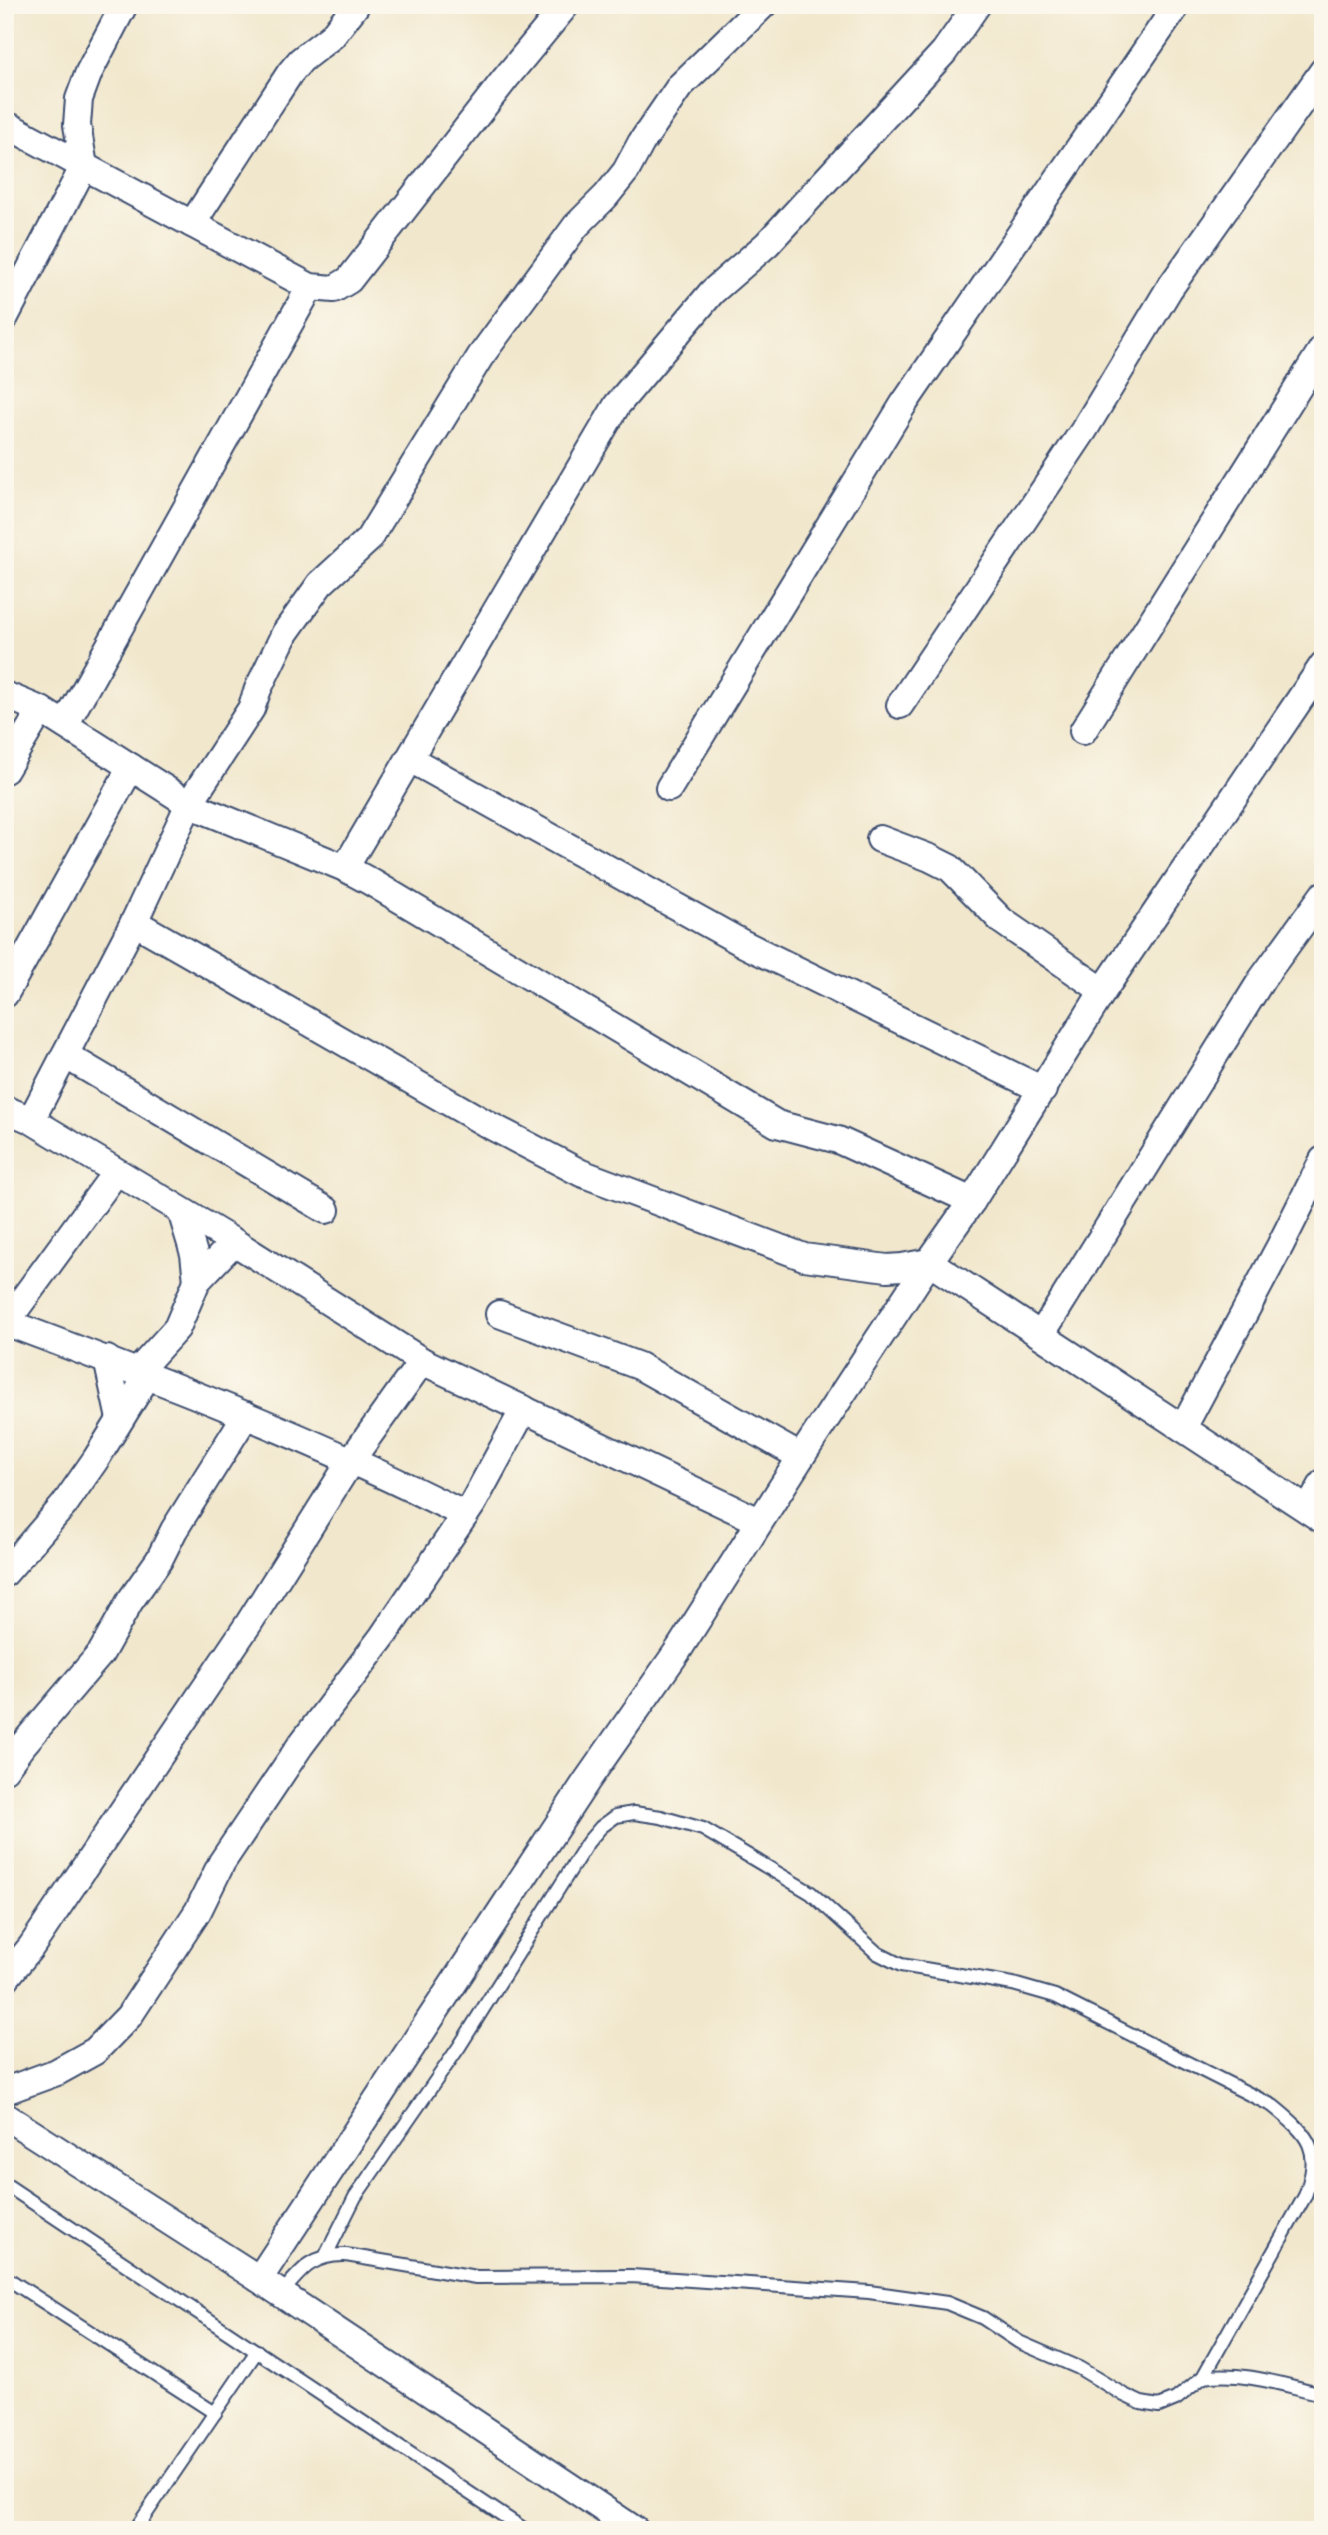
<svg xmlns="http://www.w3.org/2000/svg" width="1328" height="2535" font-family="'IM FELL DW Pica',serif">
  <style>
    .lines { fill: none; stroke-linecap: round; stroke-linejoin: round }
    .lane-casing { stroke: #3b4b6e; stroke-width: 16 }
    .street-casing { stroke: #3b4b6e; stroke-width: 30 }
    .lane { stroke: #fff; stroke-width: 12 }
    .street { stroke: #fff; stroke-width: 26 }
  </style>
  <rect width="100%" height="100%" fill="#fbf7ec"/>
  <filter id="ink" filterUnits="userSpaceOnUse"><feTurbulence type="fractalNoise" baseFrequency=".0143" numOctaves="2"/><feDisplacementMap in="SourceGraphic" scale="14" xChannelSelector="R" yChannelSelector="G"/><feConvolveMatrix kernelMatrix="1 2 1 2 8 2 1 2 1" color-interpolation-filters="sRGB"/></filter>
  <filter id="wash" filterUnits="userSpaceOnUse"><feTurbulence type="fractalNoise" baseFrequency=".00686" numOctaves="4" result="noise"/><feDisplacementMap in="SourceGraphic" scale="28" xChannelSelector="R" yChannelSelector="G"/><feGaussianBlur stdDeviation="1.57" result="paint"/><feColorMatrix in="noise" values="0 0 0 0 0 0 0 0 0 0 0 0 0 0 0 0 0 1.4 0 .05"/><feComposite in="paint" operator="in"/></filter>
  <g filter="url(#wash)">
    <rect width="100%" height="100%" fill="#f1e7cc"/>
  </g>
  <g filter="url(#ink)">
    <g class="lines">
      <defs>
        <g id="lane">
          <polyline points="5,2184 525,2530"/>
          <polyline points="5,2277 215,2413"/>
          <path d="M281,2294C301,2270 312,2254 346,2255L476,2277L631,2276L869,2292L947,2303L983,2318L1019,2342L1079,2368L1124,2395L1141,2403L1159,2406L1176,2399L1203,2377L1305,2196C1322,2149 1310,2136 1273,2106L1055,1996L1013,1984L901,1965L877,1953L811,1893L703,1829L661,1817L634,1813L616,1816L601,1827L588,1842L459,2047L355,2197L326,2255"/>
          <path d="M1203,2377C1244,2371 1283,2385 1323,2394"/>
          <polyline points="135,2530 257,2351"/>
        </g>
        <g id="street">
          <polyline points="5,124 310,287 334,289 349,280 505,79 566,5"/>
          <polyline points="192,224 290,73 301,60 332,36 356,5"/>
          <polyline points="5,317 84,166 77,125 79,99 89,72 124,5"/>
          <polyline points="5,695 41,710 189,804 345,868 371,882 777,1124 838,1140 972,1201"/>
          <polyline points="900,705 1084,430 1169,289 1323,71"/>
          <polyline points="65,725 310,287"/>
          <polyline points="1083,731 1323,348"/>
          <polyline points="410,759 744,944 1043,1090"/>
          <polyline points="5,770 41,710"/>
          <polyline points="669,788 903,405 1177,5"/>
          <polyline points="880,839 930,858 950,868 1002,921 1103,991"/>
          <polyline points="345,868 617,405 712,292 767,244 944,52 977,5"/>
          <polyline points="134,922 487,1124 581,1173 804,1257 887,1268 902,1267 929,1262 1323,1520"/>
          <polyline points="5,994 131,767"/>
          <polyline points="65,1055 326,1210"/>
          <polyline points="5,1109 31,1120 234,1242 422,1361 759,1521"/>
          <polyline points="31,1120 134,922 189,804 251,709 258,689 285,633 320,584 368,540 480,357 576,226 606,196 626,171 641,143 680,86 763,5"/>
          <polyline points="181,1211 194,1254 197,1281"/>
          <polyline points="499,1314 639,1366 801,1457"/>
          <path d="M5,1322C161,1380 317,1440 465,1515"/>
          <polyline points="5,1324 116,1172"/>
          <polyline points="1041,1335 1262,979 1323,895"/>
          <polyline points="107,1359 120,1419"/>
          <polyline points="138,1371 177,1328 197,1281 234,1242"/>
          <polyline points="1183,1428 1280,1246 1323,1160"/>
          <polyline points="1308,1510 1323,1483"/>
          <polyline points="5,1573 64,1505 96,1459 148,1375"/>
          <polyline points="5,1769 21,1747 101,1653 130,1601 159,1560 174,1530 246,1415"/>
          <polyline points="5,1979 31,1947 249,1623 352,1459 422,1361"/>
          <polyline points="5,2091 57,2072 95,2051 129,2016 198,1911 222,1862 300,1746 383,1636 473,1503 524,1409"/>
          <polyline points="5,2116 259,2279 635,2530"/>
          <polyline points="259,2279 586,1782 679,1649 801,1457 929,1262 972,1201 1103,991 1323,665"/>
        </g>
      </defs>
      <use href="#lane" class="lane-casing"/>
      <use href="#street" class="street-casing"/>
      <use href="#lane" class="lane"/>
      <use href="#street" class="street"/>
    </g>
  </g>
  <rect width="1328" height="2535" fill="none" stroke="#fbf7ec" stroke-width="28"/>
</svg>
